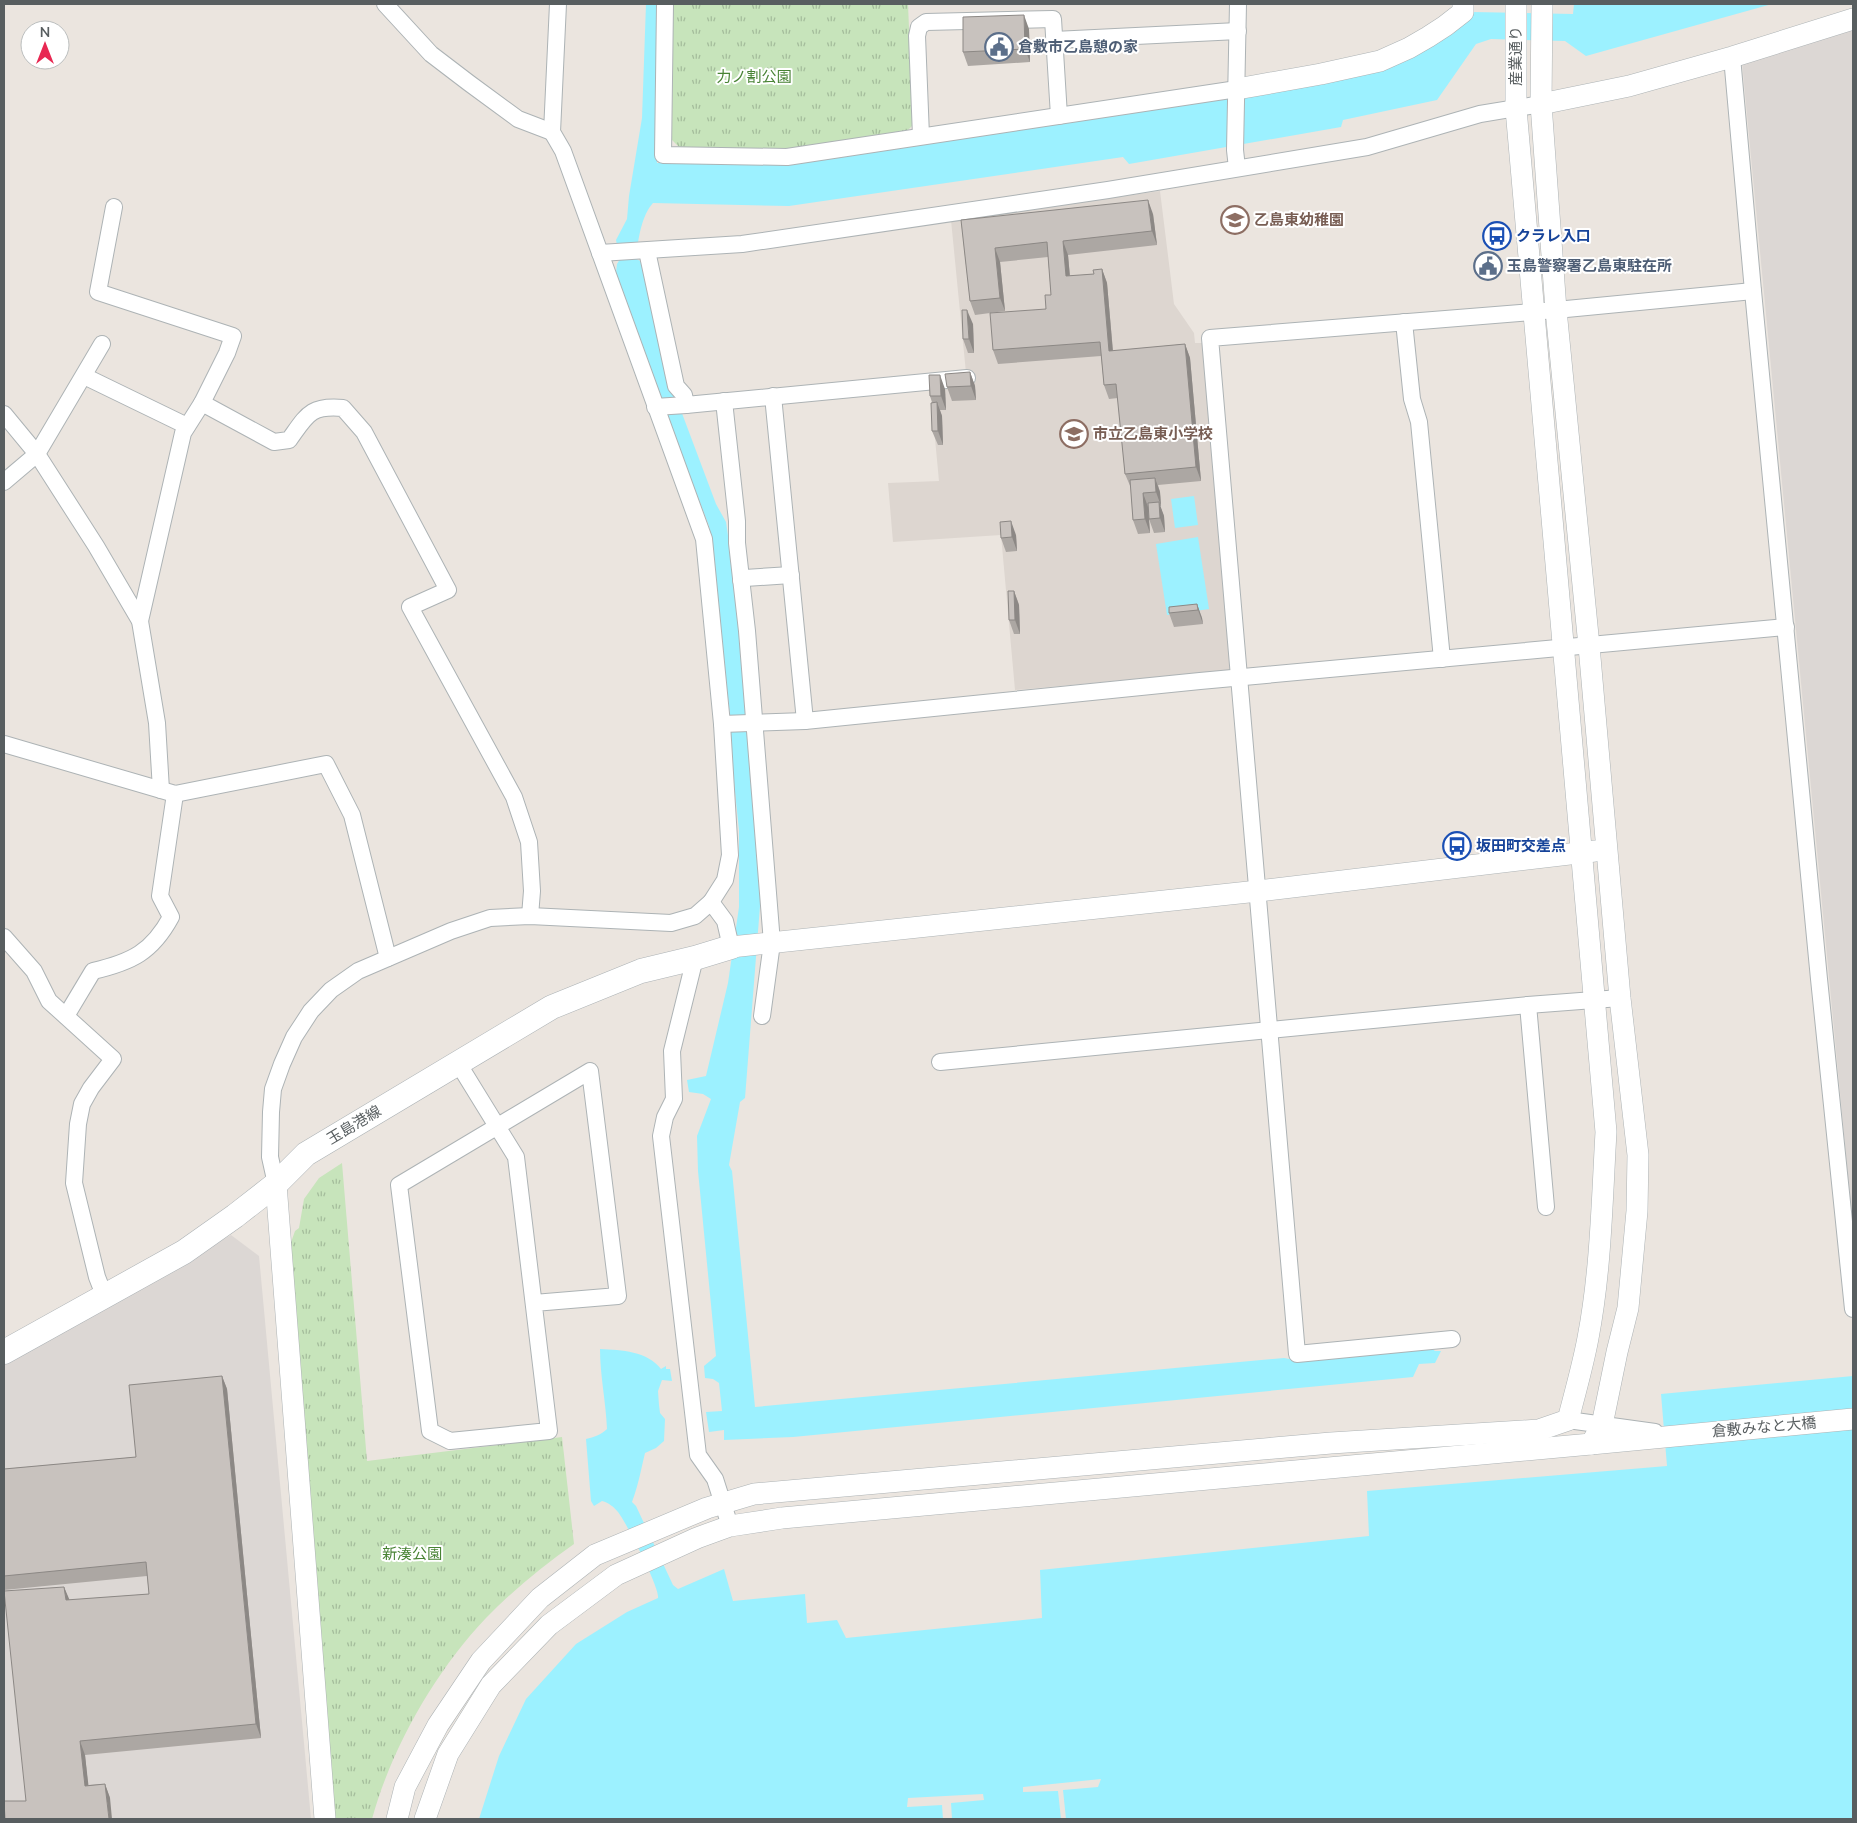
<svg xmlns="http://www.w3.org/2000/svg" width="1857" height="1823" font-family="'Nunito Sans','Noto Sans JP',sans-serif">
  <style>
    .industrial { fill: #dcd7d4 }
    .education { fill: #ddd6d0 }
    .park { fill: url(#park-tufts) }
    .water { fill: #9cf1ff }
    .pier { fill: #ebe5df }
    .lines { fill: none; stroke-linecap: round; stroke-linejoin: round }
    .minor-casing { stroke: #adb3b5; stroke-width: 18 }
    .tertiary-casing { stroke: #adb3b5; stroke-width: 22 }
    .secondary-casing { stroke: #acb2b5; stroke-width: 25 }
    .minor { stroke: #fff; stroke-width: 16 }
    .tertiary { stroke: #fff; stroke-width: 21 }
    .secondary { stroke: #fff; stroke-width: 24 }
    .wall { fill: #aca7a3 }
    .shaded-wall { fill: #8c8885 }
    .building { fill: #c8c2be; stroke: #8c8885 }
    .labels { text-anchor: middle; stroke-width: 4; stroke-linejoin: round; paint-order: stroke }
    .service-label { font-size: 15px; font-weight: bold; fill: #4e5e75; stroke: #fff; text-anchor: start }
    .street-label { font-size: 15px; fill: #585e60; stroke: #fff }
    .park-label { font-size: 15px; fill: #488334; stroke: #fff }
    .education-label { font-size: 15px; font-weight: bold; fill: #785e54; stroke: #fff; text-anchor: start }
    .transit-label { font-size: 15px; font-weight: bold; fill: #164399; stroke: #fff; text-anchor: start }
  </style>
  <defs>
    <pattern id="park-tufts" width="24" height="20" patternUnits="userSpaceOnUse" patternTransform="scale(1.25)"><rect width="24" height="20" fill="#c7e4bb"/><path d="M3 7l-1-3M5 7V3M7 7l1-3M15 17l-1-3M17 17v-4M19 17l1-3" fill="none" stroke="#a4bc9b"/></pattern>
  </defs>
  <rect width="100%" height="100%" fill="#ebe5df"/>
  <g class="industrial">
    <polygon points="1853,25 1853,1229 1742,62"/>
    <polygon points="231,1235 259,1256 311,1819 4,1819 4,1363"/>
  </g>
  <polygon class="education" points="1160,191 1174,304 1194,333 1195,343 1202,343 1233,670 1015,690 1001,535 893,542 888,483 939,481 930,386 967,383 951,220"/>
  <g class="park">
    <polygon points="673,4 908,4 913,125 907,131 787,151 681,149 672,140"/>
    <path d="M342,1163L367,1461L562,1437L574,1544C543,1566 512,1591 486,1618C436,1670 391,1749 372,1819H334L289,1248L295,1231L299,1228L304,1199L319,1178Z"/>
  </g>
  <g class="water">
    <path d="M646,4H657V163H788L1371,69L1472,12L1573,14L1574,4H1772L1586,56L1565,41L1491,39L1476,44L1437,100L1343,120L1341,127L1129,164L1123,157L789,206L653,203C641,216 638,241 636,259L645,263L680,408L716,504L726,522L734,577L747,730L760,870V906L745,1098L740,1102L729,1165L732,1171L755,1407L1284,1358L1295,1360L1428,1346L1435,1351H1441L1435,1363L1419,1364L1413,1377L793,1437L724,1440V1430L709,1432L706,1412L722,1411L719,1383L713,1379L705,1378L704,1366L716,1356L698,1171L697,1136L711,1099L703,1094L689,1092L687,1080L706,1076L728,983L739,907V830L729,735L730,715L709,526L615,281L617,264L620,259L616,240L627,219L629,196L642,118Z"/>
    <polygon points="1194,496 1198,525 1175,528 1171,499"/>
    <polygon points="1198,537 1209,609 1167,615 1156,544"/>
    <path d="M600,1349C622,1350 647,1351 661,1369L666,1366V1369H670L672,1381L662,1380L658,1391L659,1405L660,1413L665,1419L664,1441L656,1448L645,1453C641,1470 638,1486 632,1502L636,1506L673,1585L678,1589L724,1569L733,1601L805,1594L807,1623L837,1620L846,1638L1042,1618L1040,1570L1369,1536L1367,1491L1667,1466L1661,1394L1853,1376V1819H479L499,1756L526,1699L576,1644L627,1612L658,1598C660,1588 626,1522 618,1512C614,1507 609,1503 602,1501L594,1506L591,1501L586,1439C594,1437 601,1435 607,1429C606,1402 600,1376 600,1349Z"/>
  </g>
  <g class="pier">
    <polygon points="1101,1779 1098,1787 1063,1790 1066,1819 1061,1819 1058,1791 1023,1792 1023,1787"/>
    <polygon points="983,1794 984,1800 951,1803 952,1819 943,1819 942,1805 907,1807 908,1798"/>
  </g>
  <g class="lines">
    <defs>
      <g id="minor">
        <polyline points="385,4 431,54 469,83 518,119 552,132"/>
        <polyline points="558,4 552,132 563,151 704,539 722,724 730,855 725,880 711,902"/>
        <polyline points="665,4 663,155 787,157 1237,89"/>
        <polyline points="1054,40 1238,31"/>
        <polyline points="1732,57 1753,291 1819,979 1853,1309"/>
        <polyline points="921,136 917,36 919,27 926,22 1053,19 1059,116"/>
        <polyline points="1237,168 1235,150 1238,4"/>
        <polyline points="114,207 98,292 233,336 227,353 202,403"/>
        <polyline points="647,251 676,386 684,395 686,405 967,378"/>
        <polyline points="600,253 742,244 1108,190 1367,147 1480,114 1541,104"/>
        <polyline points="1404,322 1412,399 1419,422 1442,659"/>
        <polyline points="84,376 187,426"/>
        <polyline points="773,396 805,721"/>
        <polyline points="724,401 737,521 737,543 747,631 772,943 762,1016"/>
        <polyline points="655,407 686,405"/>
        <polyline points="4,414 37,454 96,546 140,621 157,723 161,790"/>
        <polyline points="4,482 37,454 102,344"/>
        <polyline points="741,580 745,578 791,575"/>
        <path d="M140,621L183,433L202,403L274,442L289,440C307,415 310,405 343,408L364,432L448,590L410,607L514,797L529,842L532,891L530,916"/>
        <polyline points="722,724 805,721 1200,681 1786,627"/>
        <polyline points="4,744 175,794 326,764 352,815 388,958"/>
        <polyline points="4,937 34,971 49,1001 113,1059 91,1088 82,1104 78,1124 74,1183 97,1277 104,1295"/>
        <polyline points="695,958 672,1051 674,1099 665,1117 661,1136 698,1455 715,1479 730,1526"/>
        <polyline points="1528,1005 1546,1207"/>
        <path d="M66,1016L93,971C132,962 152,952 171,917L160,896L175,794"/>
        <polyline points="940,1062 1528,1005 1620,998"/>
        <polyline points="458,1063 516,1157 549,1431 450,1441 430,1431 399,1185 590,1071 618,1296 534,1303"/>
        <polyline points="276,1184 270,1157 271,1112 273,1089 282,1064 294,1037 311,1011 331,990 358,971 451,931 490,918 530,916 671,923 695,916 711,902 725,921 731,947"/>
        <polyline points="1452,1339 1297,1354 1210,338 1556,310 1753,291"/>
        <polyline points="1568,1420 1655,1432"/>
      </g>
      <g id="tertiary">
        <polyline points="1237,89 1321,74 1380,61 1409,48 1428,37 1445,26 1463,12 1463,4"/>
        <polyline points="1541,104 1629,86 1732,57 1853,19"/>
        <polyline points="731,947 1258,891 1595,851"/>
        <polyline points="276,1184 325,1819"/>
        <polyline points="1591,1444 1853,1419"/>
        <path d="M397,1819L405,1787L438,1725L481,1661L540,1598L595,1555L707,1508L754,1494L1331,1443L1539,1430L1568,1420C1575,1393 1583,1365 1588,1338C1601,1270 1602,1200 1606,1132L1516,109V4"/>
        <polyline points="425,1819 448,1754 491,1685 549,1625 616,1575 697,1538 730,1526 782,1518 1591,1444 1602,1425 1617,1352 1628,1308 1637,1211 1638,1155 1620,998 1589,646 1556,310 1541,104 1542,4"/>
      </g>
      <polyline id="secondary" points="4,1352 184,1252 235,1216 276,1184 306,1154 552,1007 641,971 695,958 731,947"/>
    </defs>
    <use href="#minor" class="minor-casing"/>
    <use href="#tertiary" class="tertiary-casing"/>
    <use href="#secondary" class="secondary-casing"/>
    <use href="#minor" class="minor"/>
    <use href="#tertiary" class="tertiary"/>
    <use href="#secondary" class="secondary"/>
  </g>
  <g class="wall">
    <polygon points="1029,29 1030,62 968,66 963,52"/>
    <polygon points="1153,214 1157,245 1068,255 1070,276 1094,274 1102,269 1107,283 1113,351 1185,344 1190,358 1201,481 1158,485 1160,492 1161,506 1160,506 1164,516 1165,532 1154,533 1149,519 1150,533 1138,534 1133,520 1131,488 1125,474 1118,398 1109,399 1104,385 1101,356 998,364 993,350 1046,309 1051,295 1048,257 1000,262 1005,311 975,315 970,301 961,220"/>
    <polygon points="973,324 974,353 968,353 963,339"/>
    <polygon points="970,372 975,386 976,400 952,401 947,387"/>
    <polygon points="945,389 946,410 940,410 942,416 943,445 938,445 932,431 932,402 930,396"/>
    <polygon points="1016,535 1017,551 1006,552 1001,538"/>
    <polygon points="1014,591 1019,605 1020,634 1014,634 1009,620"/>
    <polygon points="1197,604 1202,618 1203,624 1174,627 1169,613"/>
    <polygon points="222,1376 227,1389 261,1738 85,1755 88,1785 105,1784 110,1798 26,1801 64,1587 69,1600 149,1594 147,1576 4,1590 4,1469 136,1457"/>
  </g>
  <g class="shaded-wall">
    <polygon points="1024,15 1029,29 1030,62 1025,49"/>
    <polygon points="1148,200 1153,214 1157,245 1152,231"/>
    <polygon points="1063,241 1068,255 1071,290 1066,276"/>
    <polygon points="995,248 1000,262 1005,311 1000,298"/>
    <polygon points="1102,269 1107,283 1114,365 1109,351"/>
    <polygon points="967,310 973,324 974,353 969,339"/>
    <polygon points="1185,344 1190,358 1201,481 1196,467"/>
    <polygon points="970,372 975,386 976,400 971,386"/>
    <polygon points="940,375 945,389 946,410 941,396"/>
    <polygon points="937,402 942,416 943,445 938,431"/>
    <polygon points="1155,478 1160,492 1161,506 1156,492"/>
    <polygon points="1143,493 1148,507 1150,533 1145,519"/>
    <polygon points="1159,502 1164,516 1165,532 1160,518"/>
    <polygon points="1011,521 1016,535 1017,551 1012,537"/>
    <polygon points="1014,591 1019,605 1020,634 1015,620"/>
    <polygon points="1197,604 1202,618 1203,624 1198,610"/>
    <polygon points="222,1376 227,1389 261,1738 256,1724"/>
    <polygon points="64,1587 70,1601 66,1600"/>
    <polygon points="80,1741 85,1755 90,1799 85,1786"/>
    <polygon points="105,1784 110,1798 112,1819 109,1819"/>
  </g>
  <g class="building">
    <polygon points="1024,15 1025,49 963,52 963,17"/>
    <polygon points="1148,200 1152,231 1063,241 1066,276 1094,274 1093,270 1102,269 1109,351 1185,344 1196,467 1125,474 1116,384 1104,385 1100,342 993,350 990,313 1046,309 1045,295 1051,295 1047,242 995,248 1000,298 970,301 961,220"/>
    <polygon points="962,310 967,310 969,339 963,339"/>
    <polygon points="970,372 971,386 947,387 945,374"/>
    <polygon points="929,375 940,375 941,396 930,396"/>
    <polygon points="937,402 938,431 932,431 931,403"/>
    <polygon points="1155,478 1156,492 1143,493 1145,519 1133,520 1130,480"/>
    <polygon points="1159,502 1160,518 1149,519 1148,503"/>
    <polygon points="1011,521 1012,537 1001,538 1000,522"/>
    <polygon points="1008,591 1014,591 1015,620 1009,620"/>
    <polygon points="1197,604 1198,610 1169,613 1169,607"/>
    <polygon points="222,1376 256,1724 80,1741 85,1786 105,1784 109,1819 5,1819 4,1801 26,1801 4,1591 64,1587 66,1600 149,1594 146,1562 4,1576 4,1469 136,1457 129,1385"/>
  </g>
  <defs>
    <symbol id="civic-ring" viewBox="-11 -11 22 22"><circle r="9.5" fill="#fff" stroke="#5c6f8a" stroke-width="1.5"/><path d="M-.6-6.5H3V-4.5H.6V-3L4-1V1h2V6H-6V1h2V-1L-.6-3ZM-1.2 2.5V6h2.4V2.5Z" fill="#5c6f8a"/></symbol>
    <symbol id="school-ring" viewBox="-11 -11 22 22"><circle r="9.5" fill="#fff" stroke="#8d6e63" stroke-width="1.5"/><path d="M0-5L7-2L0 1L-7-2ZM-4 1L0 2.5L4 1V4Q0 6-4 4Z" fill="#8d6e63"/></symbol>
    <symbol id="bus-ring" viewBox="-11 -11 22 22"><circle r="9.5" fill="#fff" stroke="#1a4fb4" stroke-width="1.5"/><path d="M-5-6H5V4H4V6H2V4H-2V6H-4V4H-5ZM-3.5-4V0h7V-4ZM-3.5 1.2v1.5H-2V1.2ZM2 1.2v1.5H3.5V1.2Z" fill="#1a4fb4"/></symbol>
  </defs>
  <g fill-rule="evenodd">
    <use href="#civic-ring" x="983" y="31" width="32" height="32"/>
    <use href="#school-ring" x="1219" y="204" width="32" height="32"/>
    <use href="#bus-ring" x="1481" y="220" width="32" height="32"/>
    <use href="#civic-ring" x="1472" y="250" width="32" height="32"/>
    <use href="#school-ring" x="1058" y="418" width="32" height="32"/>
    <use href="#bus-ring" x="1441" y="830" width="32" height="32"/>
  </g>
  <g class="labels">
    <g class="service-label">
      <text x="1018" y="52">倉敷市乙島憩の家</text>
      <text x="1507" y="271">玉島警察署乙島東駐在所</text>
    </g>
    <g class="street-label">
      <text transform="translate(1516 56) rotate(-90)" y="5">産業通り</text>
      <text transform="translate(354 1125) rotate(-31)" y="5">玉島港線</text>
      <text transform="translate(1764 1427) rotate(-5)" y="5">倉敷みなと大橋</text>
    </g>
    <g class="park-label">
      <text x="754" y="82">力ノ割公園</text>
      <text x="412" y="1559">新湊公園</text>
    </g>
    <g class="education-label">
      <text x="1254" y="225">乙島東幼稚園</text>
      <text x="1093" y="439">市立乙島東小学校</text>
    </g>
    <g class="transit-label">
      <text x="1516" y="241">クラレ入口</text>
      <text x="1476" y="851">坂田町交差点</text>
    </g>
  </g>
  <rect width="1857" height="1823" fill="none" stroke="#585e60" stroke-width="10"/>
  <g transform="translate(45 45)"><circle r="24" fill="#ffffff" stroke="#bcbfbf"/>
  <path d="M0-4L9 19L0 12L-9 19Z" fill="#e82852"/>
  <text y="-8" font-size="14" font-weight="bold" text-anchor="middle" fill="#585e60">N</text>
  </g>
</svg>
